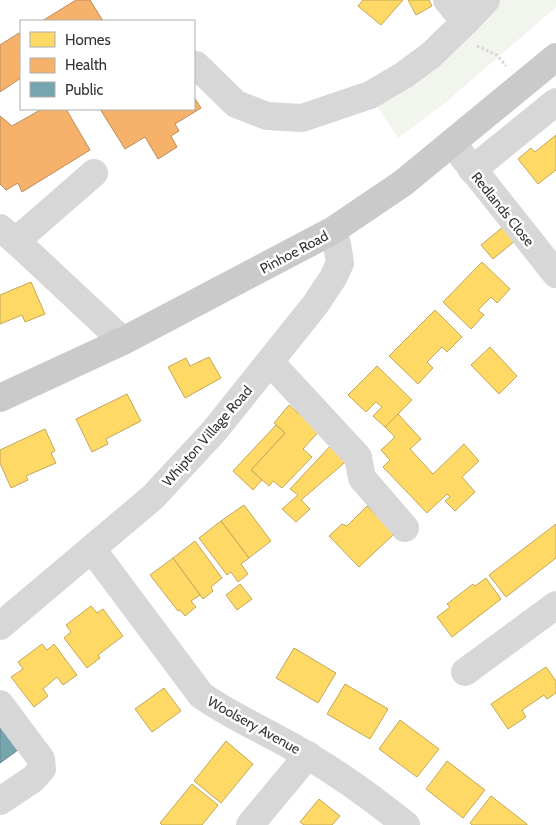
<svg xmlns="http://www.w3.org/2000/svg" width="556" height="825" font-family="Cabin,sans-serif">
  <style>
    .green { fill: #f1f5ed }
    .homes { fill: #ffd966; stroke: #c2a757 }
    .health { fill: #f6b26b; stroke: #bc8c5a }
    .public { fill: #76a5af; stroke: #62838a }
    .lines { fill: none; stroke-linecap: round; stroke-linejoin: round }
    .path { stroke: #d6d6d6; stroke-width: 3; stroke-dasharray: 2.5 2.5; stroke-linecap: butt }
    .minor { stroke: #d7d7d7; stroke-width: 28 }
    .major { stroke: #cacaca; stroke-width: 28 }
    .labels { text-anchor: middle; stroke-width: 5; stroke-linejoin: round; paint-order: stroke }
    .street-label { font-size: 14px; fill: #333; stroke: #fff }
  </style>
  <rect width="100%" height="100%" fill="#fff"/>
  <polygon class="green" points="451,0 556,0 556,7 445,103 398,138 374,102 458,44"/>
  <g class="homes">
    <polygon points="363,0 403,0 381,25 358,6"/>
    <polygon points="408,0 429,0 432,6 416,15"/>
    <polygon points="556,135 556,170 538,184 518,159 531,148 535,152"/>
    <polygon points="504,226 516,240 493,259 481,245"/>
    <polygon points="482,262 510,289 497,303 491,297 478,310 484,315 471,329 443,302"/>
    <polygon points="31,282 45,314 25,322 22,315 0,324 0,295"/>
    <polygon points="435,310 462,337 447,352 442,347 427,362 433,368 418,384 389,356"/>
    <polygon points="490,347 517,376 499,394 471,365"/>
    <polygon points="209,357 221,378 185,398 168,367 186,358 190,366"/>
    <polygon points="377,366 412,400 385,427 373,416 382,407 376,402 366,412 348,395"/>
    <polygon points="127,394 141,421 106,439 108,444 92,452 76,419"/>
    <polygon points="289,405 299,414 303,410 322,428 303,449 312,457 282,488 273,481 269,486 251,470 285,433 274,423"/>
    <polygon points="398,414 421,439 410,449 433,474 464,444 479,461 462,477 475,492 455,511 445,501 450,497 447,494 427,513 383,467 390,460 381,450 395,437 385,427"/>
    <polygon points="276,425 285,433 251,470 262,480 253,490 233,471"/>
    <polygon points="45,429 55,451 51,453 56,463 26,476 28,480 11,488 0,463 0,450"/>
    <polygon points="333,443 350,458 301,500 310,509 296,522 282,509 298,495 290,489"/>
    <polygon points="244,505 271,541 249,558 221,521"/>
    <polygon points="367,506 394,534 359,567 329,536 342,524 347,526"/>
    <polygon points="221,521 249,558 241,564 248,574 238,582 231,572 227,575 199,538"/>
    <polygon points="556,524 556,558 506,597 489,575"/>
    <polygon points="195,541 222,578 211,587 213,591 203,599 173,558"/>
    <polygon points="173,558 200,595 191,601 196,607 185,616 180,610 178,611 150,575"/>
    <polygon points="486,578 501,599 452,637 437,617 450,607 447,604 473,584 475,586"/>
    <polygon points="240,584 252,599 237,610 226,595"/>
    <polygon points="91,606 97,613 103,609 123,636 98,655 100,658 87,668 64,638 71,632 66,625"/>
    <polygon points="42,644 47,650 54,644 77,675 63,685 57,677 43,689 48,696 34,707 11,677 23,669 18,662"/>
    <polygon points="294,648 336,673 318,703 276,678"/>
    <polygon points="546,667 556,681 556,693 547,699 544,695 522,710 526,717 508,729 491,704"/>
    <polygon points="345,684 388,709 370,739 327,714"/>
    <polygon points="164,688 181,711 152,732 135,709"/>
    <polygon points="400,720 439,749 417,777 379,749"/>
    <polygon points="226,741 253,764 221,803 194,781"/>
    <polygon points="447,761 485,790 463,818 426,789"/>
    <polygon points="192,784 218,805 202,825 162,825 160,823"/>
    <polygon points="491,796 527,824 527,825 472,825 470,823"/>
    <polygon points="319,799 340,816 332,825 304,825 300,822"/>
  </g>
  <g class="health">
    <polygon points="76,0 90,0 103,21 42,21"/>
    <polygon points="19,33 21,36 21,78 0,92 0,45"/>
    <polygon points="194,97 201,108 175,124 179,131 171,136 177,147 158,159 145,137 125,149 100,109 194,109"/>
    <polygon points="42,109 66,109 90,150 22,192 18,183 6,190 0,184 0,116 12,126"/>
  </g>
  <polygon class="public" points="0,717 22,747 0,763"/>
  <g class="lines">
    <polyline class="path" points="477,46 497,55 506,66"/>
    <g class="minor">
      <polyline points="447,0 465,22 486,0"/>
      <polyline points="196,65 236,104 267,116 302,118 370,95 404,75 431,55 465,22"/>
      <polyline points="452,143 556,274"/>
      <polyline points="472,170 556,102"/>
      <polyline points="0,228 16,241 94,173"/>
      <polyline points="16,241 123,341"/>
      <polyline points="270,362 358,457 362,478 405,528"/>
      <path d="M92,549L201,695C235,719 273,734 308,756C342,776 375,800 406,825"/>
      <polyline points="0,626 153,497 215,430 315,305 333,278 340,263 337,244 332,231"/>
      <polyline points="465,672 556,605"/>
      <polyline points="0,704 41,759 42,769 33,779 0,801"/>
      <polyline points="250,825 308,755"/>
    </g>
    <polyline class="major" points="0,398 123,341 332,231 403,183 556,57"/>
  </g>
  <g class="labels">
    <g class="street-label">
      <text transform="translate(503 209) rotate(51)" y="5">Redlands Close</text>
      <text transform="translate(294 252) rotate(-28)" y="5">Pinhoe Road</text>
      <text transform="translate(207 436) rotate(-49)" y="5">Whipton Village Road</text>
      <text transform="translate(254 725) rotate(29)" y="5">Woolsery Avenue</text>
    </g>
  </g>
  <rect x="20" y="20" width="175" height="90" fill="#ffffff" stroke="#adadad"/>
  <rect x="30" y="32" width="25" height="15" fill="#ffd966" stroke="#adadad"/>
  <text x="65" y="45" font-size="15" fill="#333333">Homes</text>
  <rect x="30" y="58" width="25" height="15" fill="#f6b26b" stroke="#adadad"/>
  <text x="65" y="70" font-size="15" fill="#333333">Health</text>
  <rect x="30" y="82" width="25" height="15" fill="#76a5af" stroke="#adadad"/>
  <text x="65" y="95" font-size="15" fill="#333333">Public</text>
</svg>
